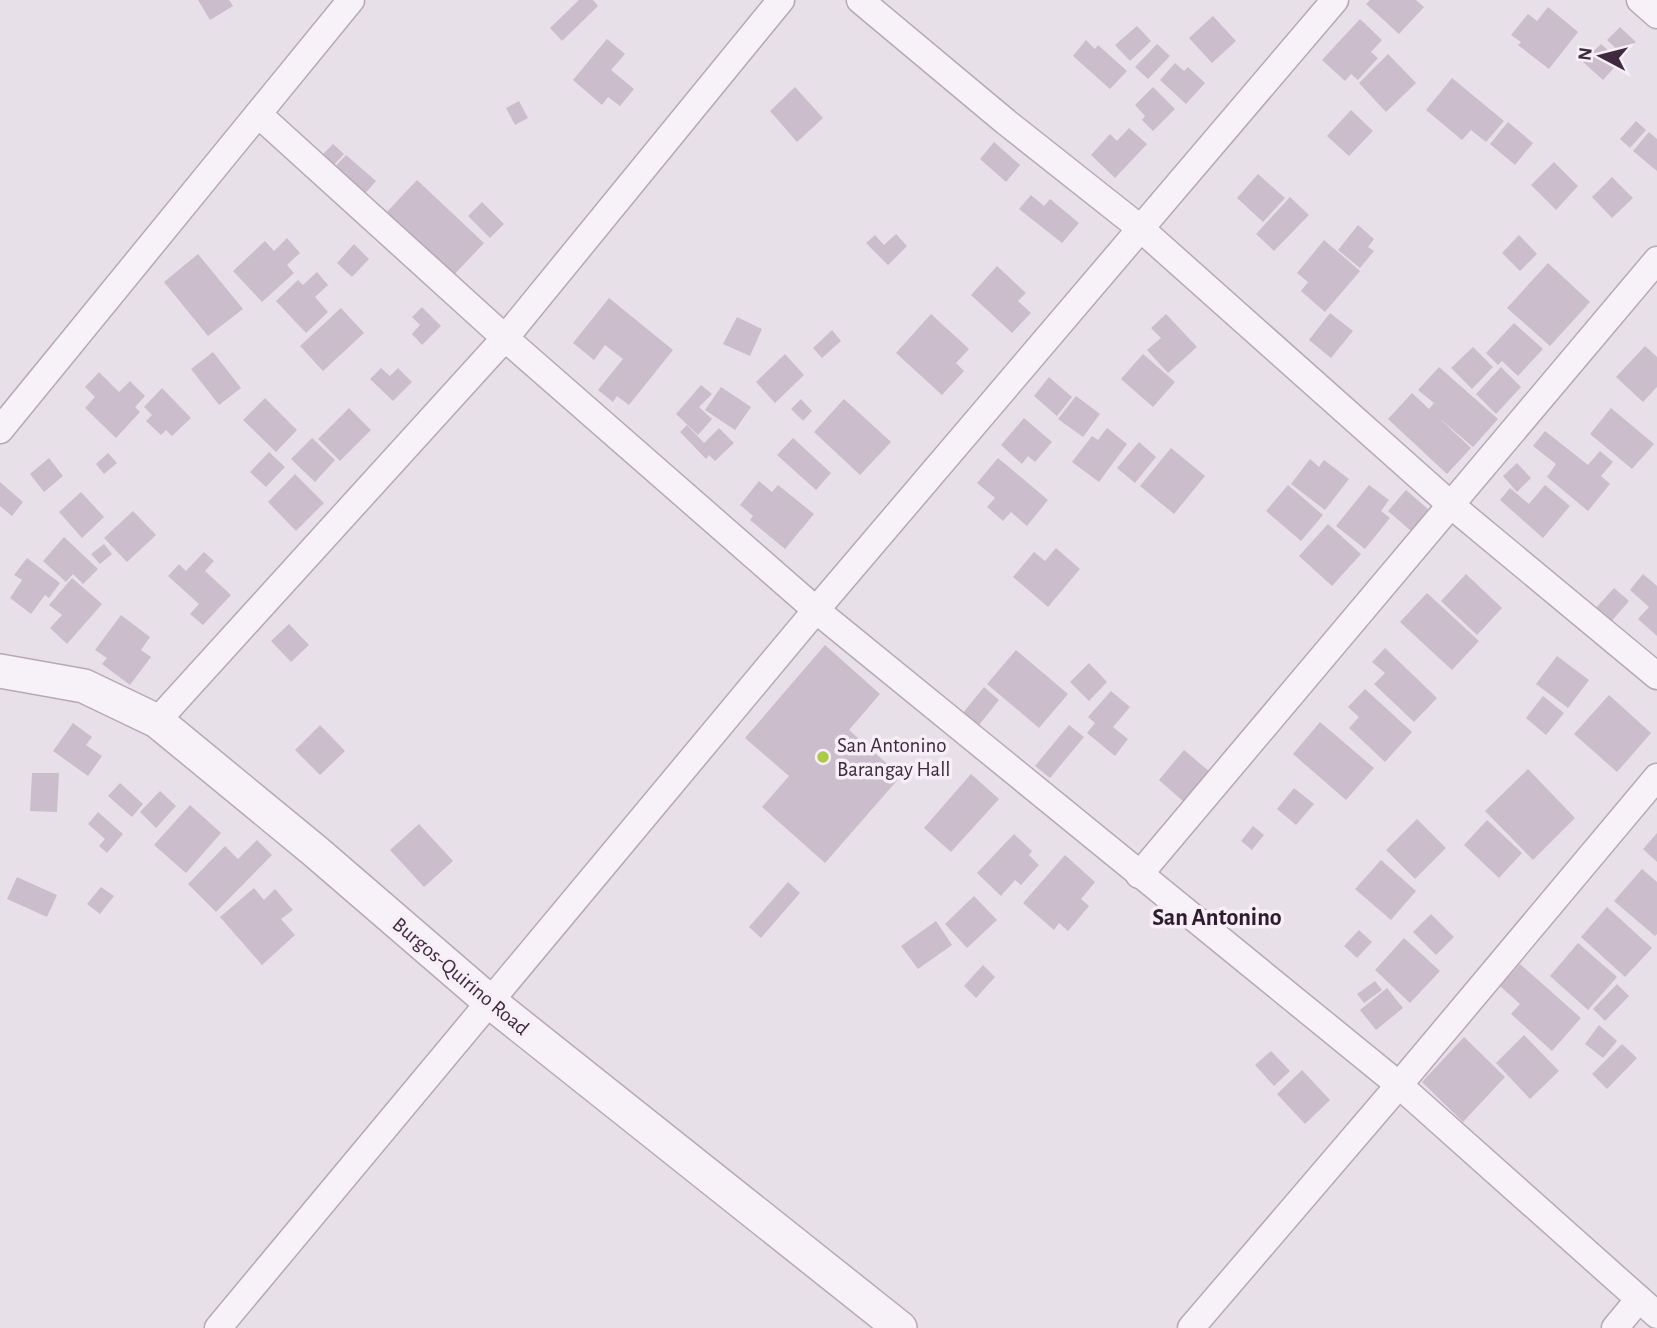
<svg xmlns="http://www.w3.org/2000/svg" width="1657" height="1328" font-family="'Alegreya Sans',sans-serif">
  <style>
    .building { fill: #cbbdcb }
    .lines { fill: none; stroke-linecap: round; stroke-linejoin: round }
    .minor-casing { stroke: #b5a9b5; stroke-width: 29 }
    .tertiary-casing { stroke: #b5a9b5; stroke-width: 36 }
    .minor { stroke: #f7f2f7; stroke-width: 26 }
    .tertiary { stroke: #f7f2f7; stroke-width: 33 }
    .poi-dot { fill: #acca48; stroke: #f6eff6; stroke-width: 2.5 }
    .labels { text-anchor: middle; stroke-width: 7; stroke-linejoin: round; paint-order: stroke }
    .poi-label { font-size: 21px; fill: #3f293f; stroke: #f6eff6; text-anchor: start }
    .street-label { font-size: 21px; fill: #3f293f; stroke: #f6eff6 }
    .quarter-label { font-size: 24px; font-weight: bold; fill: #301b2f; stroke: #f6eff6 }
  </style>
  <rect width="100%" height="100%" fill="#e8e0e8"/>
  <g class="building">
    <polygon points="198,0 229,0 233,6 210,20"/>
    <polygon points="579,0 593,0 598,6 562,41 550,28"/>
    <polygon points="1370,0 1416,0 1424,7 1399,34 1366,4"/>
    <polygon points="1548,7 1578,32 1549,69 1518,45 1521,42 1511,35 1528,14 1537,21"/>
    <polygon points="1213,16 1236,41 1212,63 1189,38"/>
    <polygon points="1360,19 1382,40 1371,52 1378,58 1358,80 1351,74 1345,81 1322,60"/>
    <polygon points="1137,26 1151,41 1130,61 1115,45"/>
    <polygon points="1620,27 1636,42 1624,56 1607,40"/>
    <polygon points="607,39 625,54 611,70 634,89 620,106 608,97 602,105 573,80"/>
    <polygon points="1086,40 1095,49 1098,45 1127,71 1110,89 1073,56"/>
    <polygon points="1157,44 1170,56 1148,79 1135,67"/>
    <polygon points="1601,44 1620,61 1603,80 1583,62"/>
    <polygon points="1388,54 1416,83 1386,112 1359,83"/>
    <polygon points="1175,63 1184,71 1188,67 1205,83 1186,104 1160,80"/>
    <polygon points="1452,78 1504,121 1486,142 1471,130 1462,140 1426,110"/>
    <polygon points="795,87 823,118 797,142 770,111"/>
    <polygon points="1153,87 1175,109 1153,131 1142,120 1145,116 1135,105"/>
    <polygon points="519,101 528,118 515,125 506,108"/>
    <polygon points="1351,110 1373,131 1349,156 1327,136"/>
    <polygon points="1636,121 1646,130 1630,148 1620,139"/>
    <polygon points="1508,122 1533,143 1515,165 1490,144"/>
    <polygon points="1129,128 1147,144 1115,178 1091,155 1110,134 1117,141"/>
    <polygon points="1649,132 1657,139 1657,171 1633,151"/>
    <polygon points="994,142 1020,165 1006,182 980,159"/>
    <polygon points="333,144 344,154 331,168 320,157"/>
    <polygon points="346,155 376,181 362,197 332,170"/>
    <polygon points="1554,162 1578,186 1556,210 1531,185"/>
    <polygon points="1258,174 1285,198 1263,222 1237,198"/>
    <polygon points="1612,177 1633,198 1612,218 1592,197"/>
    <polygon points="417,180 484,243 451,278 384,215"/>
    <polygon points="1031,195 1044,206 1050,199 1079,223 1062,243 1019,209"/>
    <polygon points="1290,197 1309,215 1274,251 1256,234"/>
    <polygon points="482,202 504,224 490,238 468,216"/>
    <polygon points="1358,225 1374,239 1368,247 1374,251 1360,268 1338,250"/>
    <polygon points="896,234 907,246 888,265 866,243 875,235 884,245"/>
    <polygon points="1519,235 1537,254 1520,271 1502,253"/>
    <polygon points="287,238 300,253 287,265 294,273 262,302 233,271 265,241 274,251"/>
    <polygon points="1324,240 1360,271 1325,312 1301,291 1308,282 1297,273"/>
    <polygon points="354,244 369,259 352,277 337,263"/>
    <polygon points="198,254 243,309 208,336 164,282"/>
    <polygon points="1548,263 1590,302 1550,346 1507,308"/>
    <polygon points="997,266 1026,293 1018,301 1031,313 1012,333 971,295"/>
    <polygon points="317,272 328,285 315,297 328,312 306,333 276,301 298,280 303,285"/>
    <polygon points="609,298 673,350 629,405 617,396 613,402 598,390 623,359 605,345 594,360 573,343"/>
    <polygon points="422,307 441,326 422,345 412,334 420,325 412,317"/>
    <polygon points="341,308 364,333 323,371 300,346"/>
    <polygon points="1330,313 1353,331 1331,358 1309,340"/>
    <polygon points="931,314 969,349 956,363 964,371 942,395 896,353"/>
    <polygon points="1166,314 1197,347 1168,373 1147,350 1161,338 1151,328"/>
    <polygon points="737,317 762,329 750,356 723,344"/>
    <polygon points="1514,323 1543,349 1518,376 1502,361 1498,365 1486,353"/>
    <polygon points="832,330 841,341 822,358 813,348"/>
    <polygon points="1645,346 1657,357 1657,387 1643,402 1616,377"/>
    <polygon points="1473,347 1493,367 1472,389 1451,368"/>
    <polygon points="213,352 241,388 219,405 191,369"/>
    <polygon points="785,354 804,375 775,403 756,382"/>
    <polygon points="1143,354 1175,382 1153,407 1121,379"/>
    <polygon points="1439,367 1498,419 1473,447 1439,418 1471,448 1447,474 1388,419 1412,393 1429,409 1434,403 1418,390"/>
    <polygon points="1501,367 1521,387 1496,414 1476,394"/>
    <polygon points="381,368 390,376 398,368 412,382 393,401 370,379"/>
    <polygon points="99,372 119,392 130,381 145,396 135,407 140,412 116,438 85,408 95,397 85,387"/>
    <polygon points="1049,377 1072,397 1057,416 1034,396"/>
    <polygon points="701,385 712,394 699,407 712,419 698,435 676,414"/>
    <polygon points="721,387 751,407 735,430 705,410"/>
    <polygon points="162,388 191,418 172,436 166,430 161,435 146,421 152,415 144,407"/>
    <polygon points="1076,396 1100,414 1083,437 1058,419"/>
    <polygon points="265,398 297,430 276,452 243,420"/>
    <polygon points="801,399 812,411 803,421 791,409"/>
    <polygon points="844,399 891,442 860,475 814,432"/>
    <polygon points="349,408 371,430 340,461 318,439"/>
    <polygon points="1611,408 1654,444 1632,469 1590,434"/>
    <polygon points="1024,418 1052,442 1035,462 1028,456 1022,464 1001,445"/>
    <polygon points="687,425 704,443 719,428 734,443 715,461 709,455 706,459 680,432"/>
    <polygon points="1107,428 1127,444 1099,482 1072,462 1092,436 1098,440"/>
    <polygon points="1545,431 1588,465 1600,451 1613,462 1601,476 1610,484 1588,511 1547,477 1556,464 1533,446"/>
    <polygon points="312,438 335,460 315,482 291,459"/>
    <polygon points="793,438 831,473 816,490 777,455"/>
    <polygon points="1139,442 1156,457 1135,483 1117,468"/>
    <polygon points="1171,448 1205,476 1174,514 1140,486"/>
    <polygon points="269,452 285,467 266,487 250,472"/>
    <polygon points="108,453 117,463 104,474 96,464"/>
    <polygon points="49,458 63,476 44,492 30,474"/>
    <polygon points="998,458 1048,500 1027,526 1011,512 1003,521 987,507 995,498 977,483"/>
    <polygon points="1310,459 1319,467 1324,460 1349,479 1325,510 1291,484"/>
    <polygon points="1517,463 1531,478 1517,492 1503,476"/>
    <polygon points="295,474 324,503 296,531 268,502"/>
    <polygon points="759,481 772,492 778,485 814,514 785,549 750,520 753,516 740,505"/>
    <polygon points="0,482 23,502 12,516 0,506"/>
    <polygon points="1288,485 1323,515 1301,541 1266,511"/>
    <polygon points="1369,485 1389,500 1381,511 1390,518 1365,549 1336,526"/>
    <polygon points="1545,485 1570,506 1543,538 1500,500 1510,488 1529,504"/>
    <polygon points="1406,490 1429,510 1411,531 1388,511"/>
    <polygon points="81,492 104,517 82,538 59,512"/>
    <polygon points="133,511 156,535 127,562 104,538"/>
    <polygon points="1328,524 1361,554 1332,586 1299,556"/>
    <polygon points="64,537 98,569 83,584 73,574 66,582 43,561"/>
    <polygon points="104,544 112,554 100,564 91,554"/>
    <polygon points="1056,548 1080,569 1048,607 1013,577 1034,552 1045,561"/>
    <polygon points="204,552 214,561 205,571 231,595 203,625 190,614 199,604 168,576 179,564 186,571"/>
    <polygon points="27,558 60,583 49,598 45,595 31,614 10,598 22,580 14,575"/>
    <polygon points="1466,574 1502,608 1477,635 1441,601"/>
    <polygon points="1643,574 1657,586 1657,636 1638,619 1649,607 1630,590"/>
    <polygon points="72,578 102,604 67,644 50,628 62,615 49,605"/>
    <polygon points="1614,588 1629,601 1610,623 1595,609"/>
    <polygon points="1427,593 1479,641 1452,670 1400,622"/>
    <polygon points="121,615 150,637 141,650 151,657 130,685 102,664 107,658 95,650"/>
    <polygon points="289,624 309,645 291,662 271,641"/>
    <polygon points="825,645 880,694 849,730 901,776 825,863 762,807 789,776 745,738"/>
    <polygon points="1385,648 1437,698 1414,722 1374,684 1385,673 1372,662"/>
    <polygon points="1016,650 1068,694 1039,728 987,684"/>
    <polygon points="1557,656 1589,680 1568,708 1536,684"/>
    <polygon points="1089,663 1107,682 1089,701 1070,682"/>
    <polygon points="984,687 999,700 979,725 963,713"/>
    <polygon points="1365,689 1412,732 1385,762 1349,728 1359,717 1348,707"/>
    <polygon points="1111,691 1130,707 1113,727 1128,739 1115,756 1087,733 1095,723 1088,717"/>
    <polygon points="1609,695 1651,733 1617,772 1574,734"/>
    <polygon points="1543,696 1564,713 1546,735 1526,718"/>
    <polygon points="1320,722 1374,768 1346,800 1293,754"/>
    <polygon points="73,723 92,737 86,745 102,756 88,776 53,751"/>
    <polygon points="320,725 345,751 320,775 295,750"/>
    <polygon points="1069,725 1084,737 1050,778 1035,766"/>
    <polygon points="1184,750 1211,773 1185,803 1159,780"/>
    <polygon points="1528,769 1575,818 1533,860 1485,811"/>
    <polygon points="32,773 59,773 57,812 30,811"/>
    <polygon points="971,774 999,799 951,852 924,828"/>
    <polygon points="120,783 143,804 132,817 108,796"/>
    <polygon points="1294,788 1314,804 1296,825 1277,809"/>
    <polygon points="160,791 176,806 156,828 140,812"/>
    <polygon points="190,805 221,833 186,873 154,845"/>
    <polygon points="98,812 123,834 107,853 99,846 105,839 88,824"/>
    <polygon points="1417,819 1446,848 1415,879 1386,850"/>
    <polygon points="1487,820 1522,853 1499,878 1464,845"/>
    <polygon points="419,824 453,861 424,887 390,850"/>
    <polygon points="1253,826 1264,835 1252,850 1241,841"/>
    <polygon points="1657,833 1657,862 1643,849"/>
    <polygon points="1014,834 1032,851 1029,855 1039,865 1021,885 1015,880 1001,896 977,873"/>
    <polygon points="257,840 272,855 216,912 188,884 225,846 238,859"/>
    <polygon points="1065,855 1095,882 1081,899 1089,906 1068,931 1059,923 1054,930 1023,903"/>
    <polygon points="1381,860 1416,891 1391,920 1355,889"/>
    <polygon points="1642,869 1657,882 1657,934 1655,936 1614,901"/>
    <polygon points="17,877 57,895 47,917 7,899"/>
    <polygon points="788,882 800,893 761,938 749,927"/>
    <polygon points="101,887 114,896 100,914 87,904"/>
    <polygon points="254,888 264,900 275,889 293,910 281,919 295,935 262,965 220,917"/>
    <polygon points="974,896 997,920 967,948 945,924"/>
    <polygon points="1607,907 1652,948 1625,977 1581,937"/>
    <polygon points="1431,914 1454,937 1436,955 1413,932"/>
    <polygon points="936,921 952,945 918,969 901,946"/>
    <polygon points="1359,930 1372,942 1357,958 1344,946"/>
    <polygon points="1404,938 1440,971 1410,1003 1375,970"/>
    <polygon points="1578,943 1617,977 1588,1010 1550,976"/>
    <polygon points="1520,964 1581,1018 1552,1051 1511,1014 1520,1004 1500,986"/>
    <polygon points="983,965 995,977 976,998 964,986"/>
    <polygon points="1375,981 1382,990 1364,1003 1357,994"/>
    <polygon points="1617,984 1629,996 1605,1021 1593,1009"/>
    <polygon points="1387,988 1403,1008 1376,1030 1360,1010"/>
    <polygon points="1599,1025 1617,1041 1603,1058 1585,1044"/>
    <polygon points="1524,1035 1559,1071 1530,1099 1496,1063"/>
    <polygon points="1464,1037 1505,1077 1463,1122 1422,1082"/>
    <polygon points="1622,1044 1637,1058 1607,1089 1592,1074"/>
    <polygon points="1271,1051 1290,1071 1274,1086 1255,1065"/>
    <polygon points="1302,1070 1330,1100 1305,1124 1277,1094"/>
  </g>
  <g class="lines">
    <defs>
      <g id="minor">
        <polyline points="860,0 1006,122 1140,228 1451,505 1657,676"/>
        <polyline points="1640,0 1657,15"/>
        <polyline points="258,114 505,338 816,610 1399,1085 1657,1315"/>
        <polyline points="0,430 351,0"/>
        <polyline points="157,721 505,338 781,0"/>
        <polyline points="1139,875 1657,260"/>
        <polyline points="218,1328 816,610 1335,0"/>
        <polyline points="1191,1328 1399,1085 1657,777"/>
        <polyline points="1615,1328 1639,1299"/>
      </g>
      <polyline id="tertiary" points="0,671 84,686 157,721 315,851 489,1001 900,1328"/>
    </defs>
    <use href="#minor" class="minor-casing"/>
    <use href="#tertiary" class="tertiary-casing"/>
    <use href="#minor" class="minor"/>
    <use href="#tertiary" class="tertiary"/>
  </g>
  <circle class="poi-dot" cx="823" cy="757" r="7"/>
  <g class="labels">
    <g class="poi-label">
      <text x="837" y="752">San Antonino<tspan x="837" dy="24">Barangay Hall</tspan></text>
    </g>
    <g class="street-label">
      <text transform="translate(461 976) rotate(40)" y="7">Burgos-Quirino Road</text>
    </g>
    <g class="quarter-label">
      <text x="1217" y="925">San Antonino</text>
    </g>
  </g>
  <g transform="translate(1601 56) rotate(277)" stroke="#f6eff6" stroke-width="5" paint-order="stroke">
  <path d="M0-5L12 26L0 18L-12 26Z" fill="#3f293f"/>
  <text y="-10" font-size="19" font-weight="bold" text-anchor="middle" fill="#3f293f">N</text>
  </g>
</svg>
